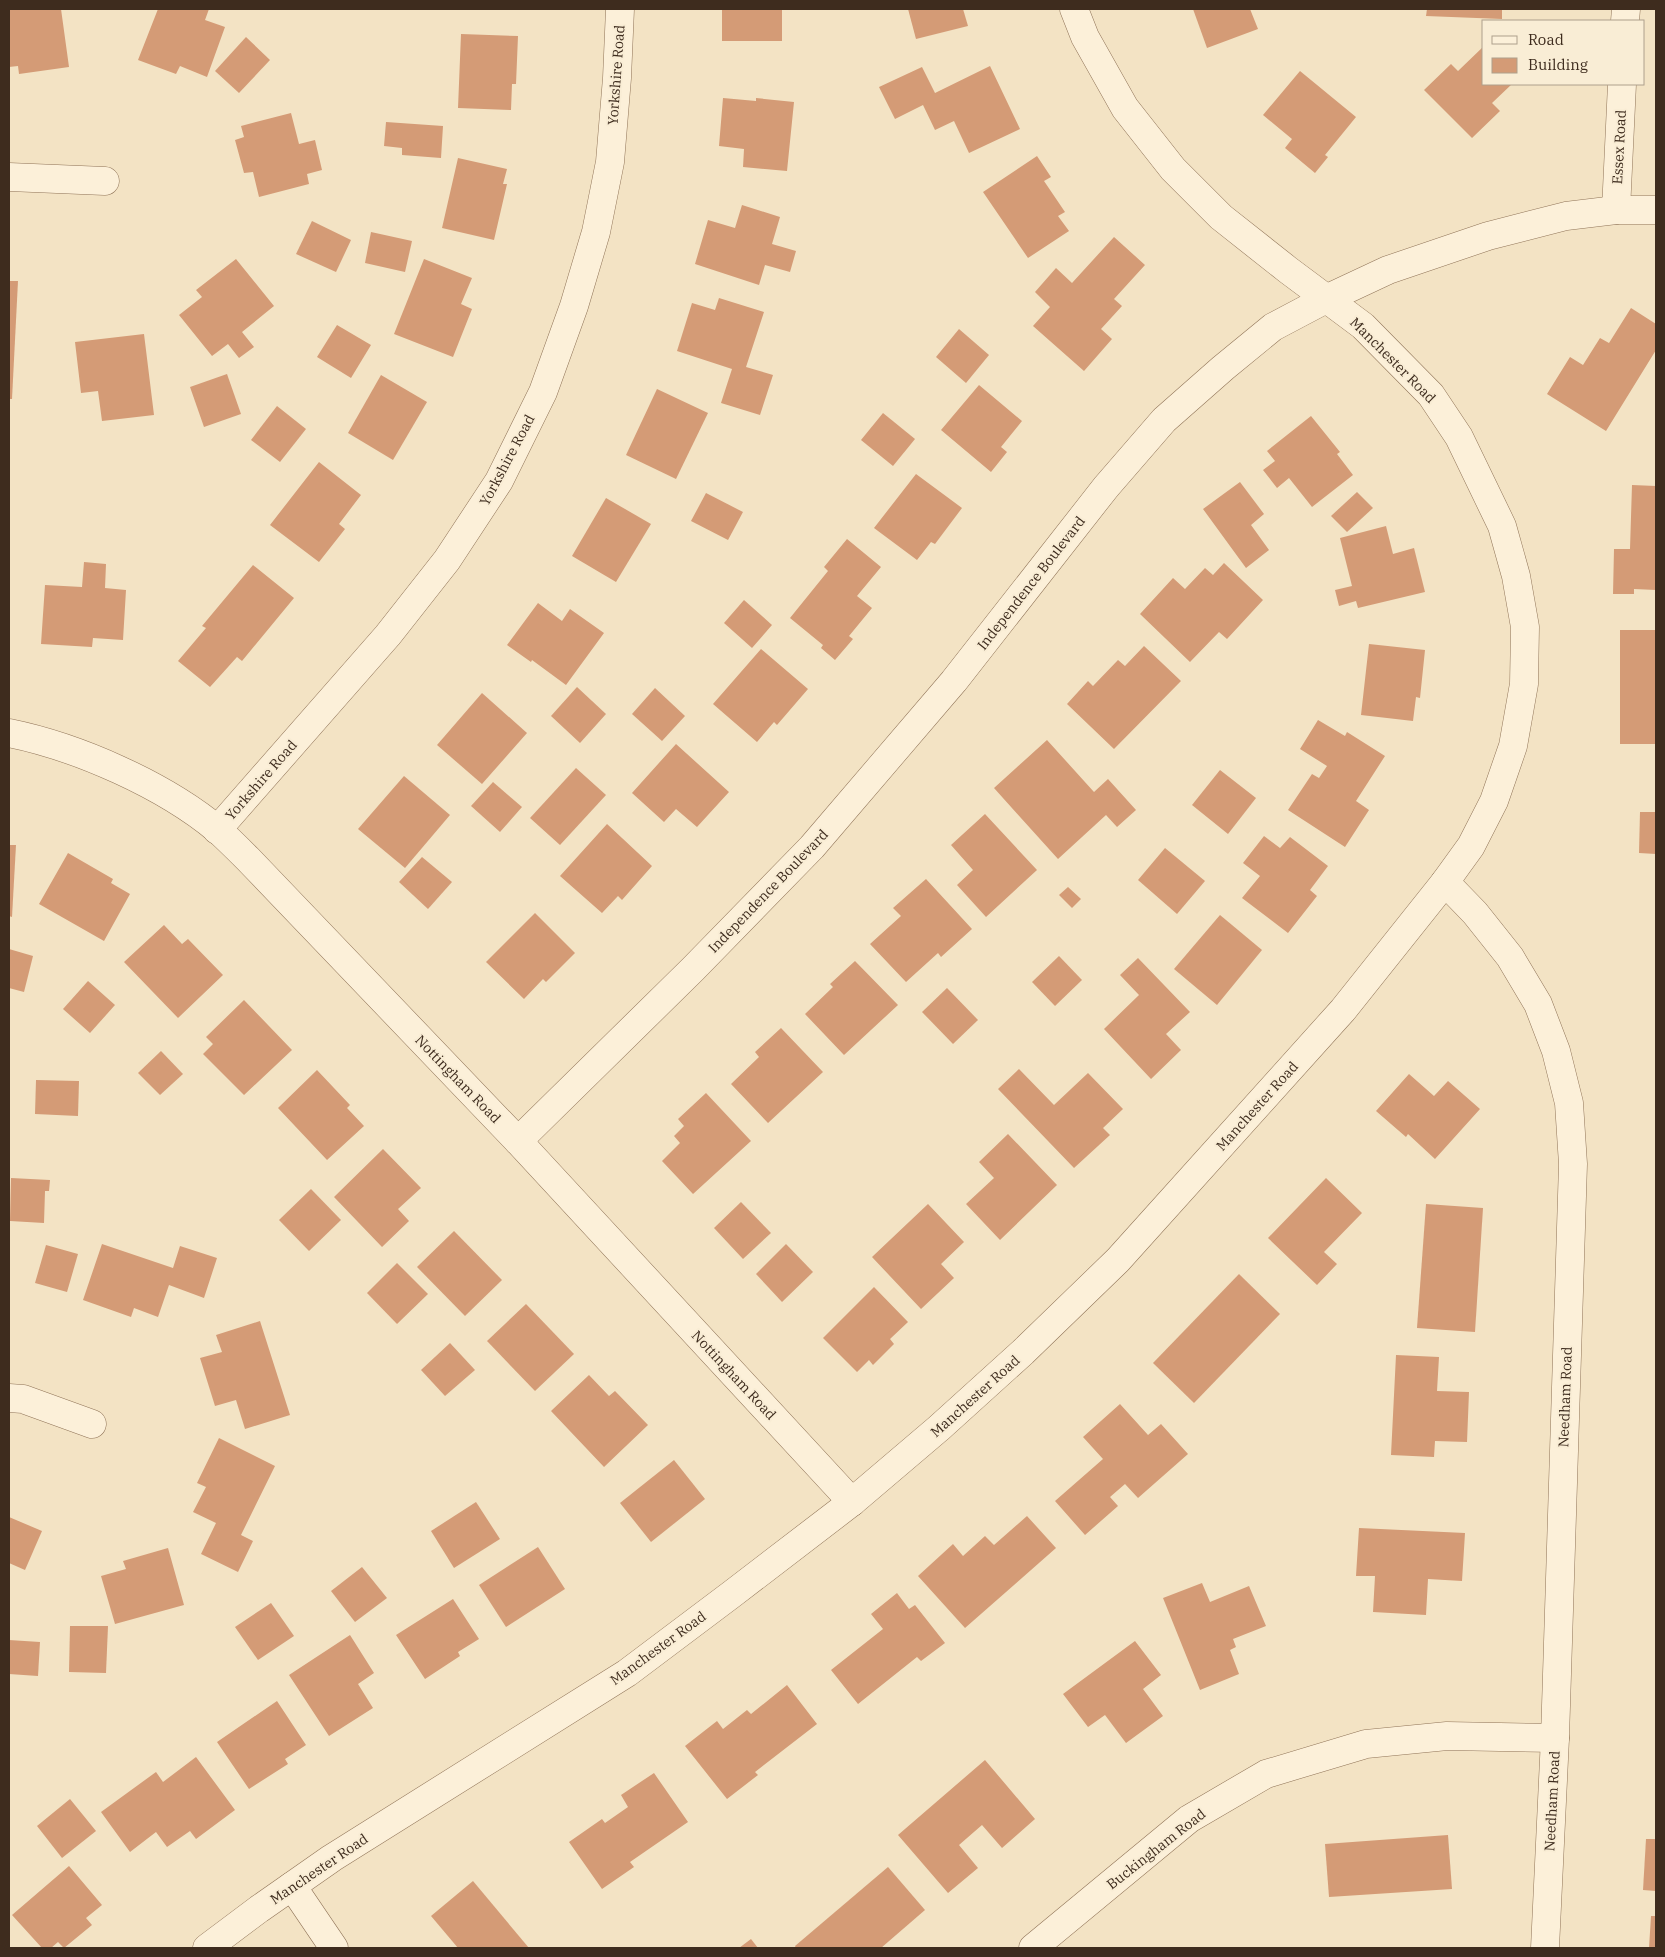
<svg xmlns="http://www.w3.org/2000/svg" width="1665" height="1957" font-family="'IBM Plex Serif',serif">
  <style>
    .building { fill: #d49b76 }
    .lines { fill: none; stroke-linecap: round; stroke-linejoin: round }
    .street-casing { stroke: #907458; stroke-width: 29 }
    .street { stroke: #fcf0d9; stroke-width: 28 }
    .labels { text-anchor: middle; stroke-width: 4; stroke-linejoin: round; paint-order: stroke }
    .street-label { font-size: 14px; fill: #3e2c1e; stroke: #f9edd5 }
  </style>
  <rect width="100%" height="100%" fill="#f3e3c4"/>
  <g class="building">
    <polygon points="9,9 61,9 69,67 19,74 18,66 9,67"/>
    <polygon points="158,9 209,9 205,20 225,27 207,77 180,66 176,74 138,60"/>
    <rect x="722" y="9" width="60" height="32"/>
    <polygon points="908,9 963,9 968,26 916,39"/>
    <polygon points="1193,9 1250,9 1258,29 1207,48"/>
    <polygon points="1427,9 1502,9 1502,19 1426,16"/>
    <polygon points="461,34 518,36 516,84 512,84 511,110 458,108"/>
    <polygon points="246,37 270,60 239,93 215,71"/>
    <polygon points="1484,46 1484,84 1512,84 1492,103 1500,111 1472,138 1424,90 1451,64 1458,71"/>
    <polygon points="990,66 1020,129 969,153 954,121 935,130 923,105 895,119 879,87 922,67 935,93"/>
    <polygon points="1300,71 1356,117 1325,155 1328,157 1315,173 1285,148 1292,139 1263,115"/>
    <polygon points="723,98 756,101 756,98 794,102 787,171 743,167 744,149 719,146"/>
    <polygon points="291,113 299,144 315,140 322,170 307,174 309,184 259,197 253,172 244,173 235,140 244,137 241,126"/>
    <polygon points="386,122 443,126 441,158 402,155 402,148 384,146"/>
    <polygon points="1037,156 1051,177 1044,181 1065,212 1058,216 1069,231 1028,258 983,192"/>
    <polygon points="458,158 507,169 503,184 507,184 494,240 442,228"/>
    <polygon points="742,205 780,217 772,244 796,251 790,272 765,265 759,285 695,264 708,220 735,228"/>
    <polygon points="312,221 351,240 336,272 296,254"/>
    <polygon points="371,232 412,241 405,272 365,263"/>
    <polygon points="1114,237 1145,265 1114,299 1122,306 1101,329 1112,339 1084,371 1033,326 1050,307 1035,292 1056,268 1072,283"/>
    <polygon points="236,259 274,306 242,332 254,347 239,358 228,344 212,356 179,315 202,297 196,290"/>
    <polygon points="424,259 472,278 461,304 472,309 453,357 394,334"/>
    <polygon points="9,281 18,281 12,399 9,399"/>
    <polygon points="719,298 764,312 746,367 773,375 760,415 721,403 732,369 677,351 692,303 715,310"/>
    <polygon points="1631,308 1656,324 1656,350 1606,431 1547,394 1570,357 1583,365 1600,338 1609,343"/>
    <polygon points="337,325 371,345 351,378 317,357"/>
    <polygon points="959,329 989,355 966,383 936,357"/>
    <polygon points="144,334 154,415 102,421 98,391 81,393 75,342"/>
    <polygon points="227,374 241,414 204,427 190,387"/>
    <polygon points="381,375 427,402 393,460 348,433"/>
    <polygon points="979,385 1022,421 1001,447 1007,452 991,472 941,430"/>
    <polygon points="657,389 708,413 676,479 626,455"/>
    <polygon points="277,406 306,429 280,462 251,440"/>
    <polygon points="883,413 915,439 893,466 861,440"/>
    <polygon points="1311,416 1340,452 1337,454 1353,475 1312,507 1289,478 1277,488 1263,470 1275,461 1267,451"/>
    <polygon points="319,462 361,495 339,524 345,529 319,562 270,525"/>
    <polygon points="916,474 962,508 935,544 931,542 917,560 874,528"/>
    <polygon points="1240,482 1264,514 1251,525 1269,550 1246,568 1203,509"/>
    <polygon points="1632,485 1656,486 1656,590 1634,589 1634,594 1613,594 1614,549 1630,549"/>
    <polygon points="1357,492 1373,508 1347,532 1331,516"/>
    <polygon points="706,493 743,512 728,540 691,521"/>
    <polygon points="606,498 651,524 616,582 572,556"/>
    <polygon points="1386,526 1393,554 1414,548 1425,592 1358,608 1356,601 1339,606 1335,590 1352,586 1340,538"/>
    <polygon points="847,539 881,567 857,596 872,608 849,636 853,639 835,660 821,648 823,645 790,618 828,571 824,567"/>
    <polygon points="84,562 106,564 105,588 126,590 123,640 93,638 92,647 41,644 45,585 82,587"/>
    <polygon points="1224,563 1263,600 1227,639 1219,632 1190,662 1140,614 1173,578 1185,589 1205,568 1213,575"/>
    <polygon points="253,565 294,598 242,661 237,657 210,687 178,661 206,628 202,626"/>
    <polygon points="744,600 772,625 752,648 724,623"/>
    <polygon points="538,603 562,621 570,609 604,633 566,685 532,660 531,662 507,645"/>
    <rect x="1620" y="630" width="36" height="114"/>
    <polygon points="1369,644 1425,650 1420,698 1416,697 1413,721 1361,715"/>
    <polygon points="1144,646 1181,681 1114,749 1067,704 1088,681 1093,686 1118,660 1125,666"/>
    <polygon points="761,649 808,689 777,725 774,722 757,742 713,704"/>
    <polygon points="577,687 606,714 580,743 551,716"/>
    <polygon points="655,688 685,716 662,741 632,714"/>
    <polygon points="482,693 527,733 482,784 437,745"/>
    <polygon points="1318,720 1345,736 1347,732 1385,756 1356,801 1369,810 1345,847 1288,810 1312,774 1319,778 1327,766 1300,749"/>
    <polygon points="1047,740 1094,792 1108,779 1136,810 1117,827 1106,815 1058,859 994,788"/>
    <polygon points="676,744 729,792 697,827 676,809 664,822 632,793"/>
    <polygon points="576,768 606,795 560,845 530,818"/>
    <polygon points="1220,770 1256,798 1228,834 1192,805"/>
    <polygon points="404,776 450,815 405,868 358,829"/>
    <polygon points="493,782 522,807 500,832 471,806"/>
    <polygon points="1640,812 1656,812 1656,854 1639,853"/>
    <polygon points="985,814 1037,870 986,917 957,885 973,870 951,845"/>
    <polygon points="607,824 652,866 622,900 618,896 602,913 560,876"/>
    <polygon points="1264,836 1280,848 1290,837 1328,866 1310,890 1317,896 1288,933 1242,898 1260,876 1243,863"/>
    <polygon points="9,845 16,845 12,917 9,916"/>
    <polygon points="1165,848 1205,881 1177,914 1138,880"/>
    <polygon points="68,853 113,879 111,883 130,894 104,941 39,904"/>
    <polygon points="422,857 452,882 428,909 399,882"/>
    <polygon points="926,879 972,929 941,957 938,953 906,982 870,944 901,916 893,908"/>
    <polygon points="1068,887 1081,899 1072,908 1059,895"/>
    <polygon points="535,913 575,953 546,982 543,979 524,999 486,962"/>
    <polygon points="1220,915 1262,950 1217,1005 1174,969"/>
    <polygon points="164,925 182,944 188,939 223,975 178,1018 124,962"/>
    <polygon points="9,949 33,956 24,992 9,988"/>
    <polygon points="1059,956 1082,980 1055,1006 1032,982"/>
    <polygon points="1138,958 1190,1012 1166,1034 1181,1050 1151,1079 1104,1029 1139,995 1120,975"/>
    <polygon points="855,961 898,1005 844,1055 805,1014 833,987 830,984"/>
    <polygon points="88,981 115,1005 90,1033 63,1009"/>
    <polygon points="947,988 978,1020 953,1044 922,1012"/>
    <polygon points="244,1000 292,1050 244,1095 203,1054 213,1044 206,1037"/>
    <polygon points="781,1028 823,1072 768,1123 731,1084 759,1057 755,1052"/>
    <polygon points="161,1051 183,1074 160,1095 138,1073"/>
    <polygon points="1019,1069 1054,1105 1088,1073 1123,1109 1103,1128 1110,1135 1074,1168 998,1089"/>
    <polygon points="317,1070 350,1105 347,1108 364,1126 327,1160 278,1108"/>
    <polygon points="1409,1074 1434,1096 1448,1081 1480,1109 1435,1159 1408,1134 1406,1137 1376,1111"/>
    <polygon points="36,1080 79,1081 78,1116 35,1114"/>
    <polygon points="706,1093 751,1141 693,1194 662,1161 680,1143 674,1136 684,1126 678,1119"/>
    <polygon points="1008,1134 1057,1185 1000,1240 966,1204 994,1178 979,1162"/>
    <polygon points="383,1149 421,1188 398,1209 409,1221 382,1247 334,1197"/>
    <polygon points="11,1178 50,1180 49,1191 45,1191 44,1223 10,1221"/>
    <polygon points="1326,1178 1362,1213 1324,1252 1337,1264 1317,1285 1268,1238"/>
    <polygon points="311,1189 341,1220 309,1251 279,1220"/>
    <polygon points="741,1202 771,1233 743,1259 714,1228"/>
    <polygon points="928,1204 964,1242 941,1264 954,1278 921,1309 872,1257"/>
    <polygon points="1426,1204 1483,1208 1475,1332 1417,1328"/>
    <polygon points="454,1231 502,1280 465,1316 417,1267"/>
    <polygon points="102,1244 173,1268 180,1246 217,1258 204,1298 169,1285 158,1317 134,1308 131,1317 83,1300"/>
    <polygon points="786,1244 813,1272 782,1302 756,1274"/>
    <polygon points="46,1245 78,1254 67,1292 35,1283"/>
    <polygon points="397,1263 428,1294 397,1324 367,1293"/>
    <polygon points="1239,1274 1280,1314 1194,1403 1153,1363"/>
    <polygon points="874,1287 908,1322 890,1339 894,1344 873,1365 869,1360 857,1372 823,1338"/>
    <polygon points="526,1304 574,1354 535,1391 487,1341"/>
    <polygon points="260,1321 290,1415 245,1429 236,1400 215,1406 200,1358 222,1352 216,1335"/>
    <polygon points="450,1343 475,1370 445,1396 421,1370"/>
    <polygon points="1396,1355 1439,1357 1437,1391 1469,1392 1467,1442 1435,1441 1434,1457 1391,1455"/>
    <polygon points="589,1375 609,1396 615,1391 648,1425 604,1467 551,1411"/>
    <polygon points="1120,1404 1148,1435 1161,1424 1188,1454 1138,1498 1125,1484 1110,1497 1118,1506 1085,1535 1055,1501 1103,1459 1083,1437"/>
    <polygon points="219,1438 275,1466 241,1535 253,1541 238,1572 201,1554 216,1523 193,1512 206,1487 197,1483"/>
    <polygon points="674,1460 705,1499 651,1542 620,1503"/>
    <polygon points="476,1502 500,1539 454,1568 431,1531"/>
    <polygon points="1027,1516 1056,1548 965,1628 918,1576 953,1544 963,1556 985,1536 994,1545"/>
    <polygon points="9,1517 42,1531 25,1570 9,1563"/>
    <polygon points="1359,1528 1465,1533 1462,1581 1428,1579 1426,1615 1373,1612 1375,1576 1356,1576"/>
    <polygon points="538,1547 565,1589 506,1627 479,1585"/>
    <polygon points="168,1548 184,1605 115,1624 101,1576 126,1569 123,1561"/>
    <polygon points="362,1567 387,1598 355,1622 331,1591"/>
    <polygon points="1202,1583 1210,1602 1249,1586 1266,1626 1233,1639 1236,1647 1230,1650 1239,1674 1200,1690 1163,1598"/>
    <polygon points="897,1593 909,1609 915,1605 945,1643 921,1661 917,1657 858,1704 831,1670 883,1629 871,1614"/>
    <polygon points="453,1599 479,1639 458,1652 460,1656 425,1679 396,1635"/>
    <polygon points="271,1603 294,1636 258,1660 235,1627"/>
    <polygon points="70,1626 108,1626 106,1673 69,1672"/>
    <polygon points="350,1635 374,1673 358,1684 373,1708 329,1736 289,1675"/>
    <polygon points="9,1640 40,1642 38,1676 9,1674"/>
    <polygon points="1135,1641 1161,1675 1143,1689 1163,1716 1126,1743 1105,1715 1088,1727 1063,1694"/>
    <polygon points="787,1685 817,1724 755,1772 758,1775 727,1799 685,1746 717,1721 723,1729 747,1710 751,1714"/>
    <polygon points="277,1701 306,1745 285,1759 288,1764 249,1789 217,1742"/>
    <polygon points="196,1757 235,1810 196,1839 190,1831 167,1847 156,1832 130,1852 101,1812 156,1772 163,1782"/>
    <polygon points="985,1760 1035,1819 1002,1848 982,1825 959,1845 978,1868 948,1893 898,1835"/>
    <polygon points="654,1773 688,1822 630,1862 634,1867 602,1889 569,1842 602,1819 605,1823 628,1807 621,1795"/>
    <polygon points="70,1799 96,1831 62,1858 37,1826"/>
    <polygon points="1448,1835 1452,1889 1329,1897 1325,1844"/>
    <polygon points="1646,1839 1656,1839 1656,1891 1643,1890"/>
    <polygon points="69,1866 102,1905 86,1918 92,1925 64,1948 58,1942 51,1948 42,1948 12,1915"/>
    <polygon points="888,1867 925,1910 881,1948 796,1948 795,1946"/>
    <polygon points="473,1881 529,1948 458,1948 431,1916"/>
    <polygon points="1651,1916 1656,1916 1656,1948 1649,1948"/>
    <polygon points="751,1939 758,1948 739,1948"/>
  </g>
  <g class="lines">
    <defs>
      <g id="street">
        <polyline points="1625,21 1626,9"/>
        <polyline points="9,177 105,181"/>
        <polyline points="1616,210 1622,84"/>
        <path d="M9,733C78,747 164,785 218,830C228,839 238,849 248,859L518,1141L852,1502"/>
        <polyline points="217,830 388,635 447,560 499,481 543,392 574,306 596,232 610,162 617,78 620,9"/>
        <polyline points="1445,882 1475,913 1510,957 1538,1004 1556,1051 1569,1103 1573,1164 1555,1738 1545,1948"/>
        <polyline points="518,1141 693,969 812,847 954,681 1106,487 1164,420 1223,368 1273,327 1326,299 1388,270 1488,236 1566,216 1616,210 1656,210"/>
        <polyline points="9,1398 23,1399 92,1424"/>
        <polyline points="292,1886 334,1948"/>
        <polyline points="207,1948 259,1909 332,1858 627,1673 732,1594 852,1502 939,1428 1023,1352 1118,1260 1343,1010 1445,882 1471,846 1494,801 1513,746 1524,684 1525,627 1516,576 1502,526 1459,437 1431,395 1363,326 1288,270 1221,217 1173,169 1125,108 1085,37 1074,9"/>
        <polyline points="1033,1948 1189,1819 1266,1774 1366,1744 1447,1736 1555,1738"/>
      </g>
    </defs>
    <use href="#street" class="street-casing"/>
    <use href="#street" class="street"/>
  </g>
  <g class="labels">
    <g class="street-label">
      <text transform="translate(616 75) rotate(-86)" y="5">Yorkshire Road</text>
      <text transform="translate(1619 147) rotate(-87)" y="5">Essex Road</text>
      <text transform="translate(1393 360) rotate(45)" y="5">Manchester Road</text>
      <text transform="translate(507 460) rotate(-62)" y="5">Yorkshire Road</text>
      <text transform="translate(1031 583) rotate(-52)" y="5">Independence Boulevard</text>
      <text transform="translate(261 780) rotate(-49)" y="5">Yorkshire Road</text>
      <text transform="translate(768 891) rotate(-46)" y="5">Independence Boulevard</text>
      <text transform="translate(458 1079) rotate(46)" y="5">Nottingham Road</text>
      <text transform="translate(1257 1106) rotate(-48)" y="5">Manchester Road</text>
      <text transform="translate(734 1375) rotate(47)" y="5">Nottingham Road</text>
      <text transform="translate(975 1396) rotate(-42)" y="5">Manchester Road</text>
      <text transform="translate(1565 1397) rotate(-88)" y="5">Needham Road</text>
      <text transform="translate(658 1648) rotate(-36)" y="5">Manchester Road</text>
      <text transform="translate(1552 1801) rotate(-87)" y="5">Needham Road</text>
      <text transform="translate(1156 1849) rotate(-38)" y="5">Buckingham Road</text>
      <text transform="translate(319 1869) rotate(-34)" y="5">Manchester Road</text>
    </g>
  </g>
  <rect width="1665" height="1957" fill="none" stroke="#3e2c1e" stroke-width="20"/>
  <rect x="1482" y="20" width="162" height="65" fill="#f9edd5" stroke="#aea08c"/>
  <rect x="1492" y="36" width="25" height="8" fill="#fcf0d9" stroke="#aea08c"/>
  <text x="1528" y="45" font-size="15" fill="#3e2c1e">Road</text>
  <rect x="1492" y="58" width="25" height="15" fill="#d49b76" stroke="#aea08c"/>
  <text x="1528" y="70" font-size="15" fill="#3e2c1e">Building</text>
</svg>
